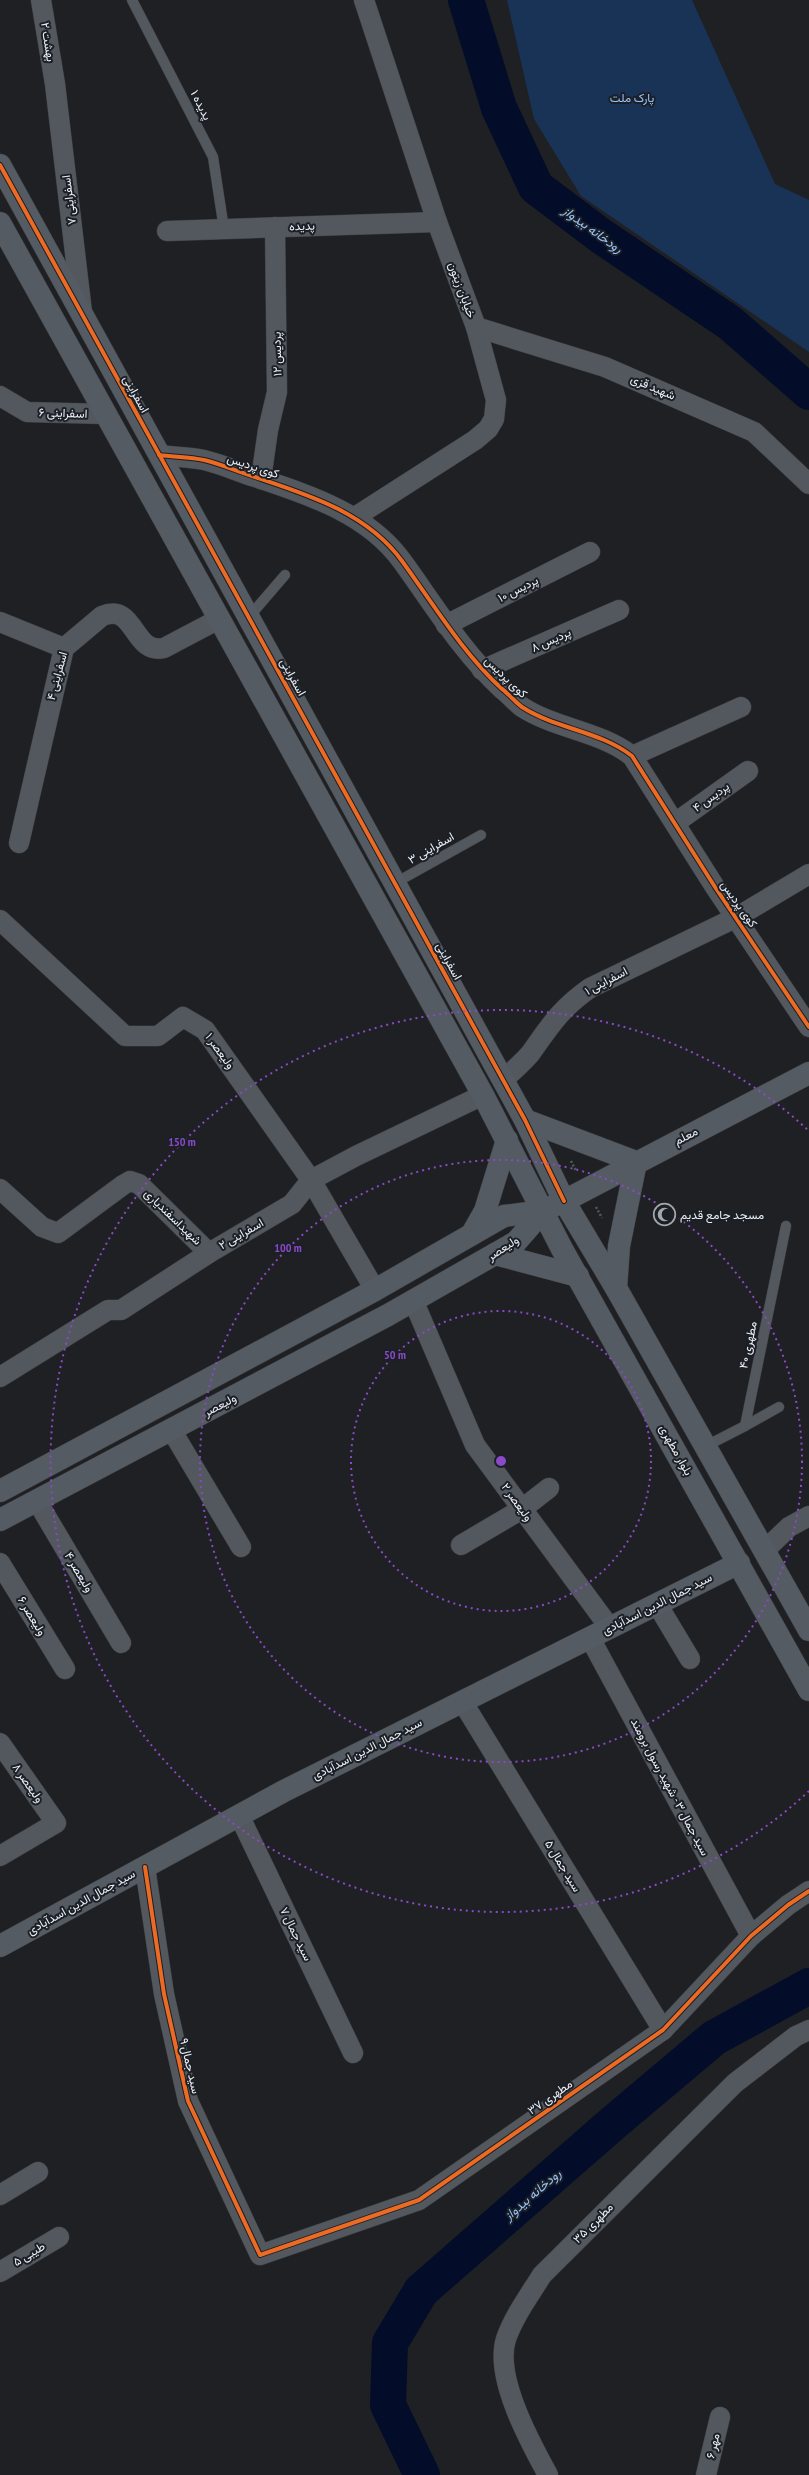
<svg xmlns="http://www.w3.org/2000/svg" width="809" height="2475" font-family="'PT Sans Narrow',Vazirmatn,sans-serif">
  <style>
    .green { fill: #193357 }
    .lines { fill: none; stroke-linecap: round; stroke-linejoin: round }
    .river { stroke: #030d29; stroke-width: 36 }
    .lane-casing { stroke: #3c3d3f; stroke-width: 11 }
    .street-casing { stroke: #3c3d3f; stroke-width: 21 }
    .secondary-casing { stroke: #3c3d3f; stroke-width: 23 }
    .path { stroke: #55595e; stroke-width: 2.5; stroke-dasharray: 2 2; stroke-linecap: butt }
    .lane { stroke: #53575e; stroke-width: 10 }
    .street { stroke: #53575e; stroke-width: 20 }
    .secondary { stroke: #555b62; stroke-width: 22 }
    .cycleway-casing { stroke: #1b1f26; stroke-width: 6 }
    .cycleway { stroke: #ed6a23; stroke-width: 4 }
    .ring { fill: none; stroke: #8c49c7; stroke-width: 2; stroke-dasharray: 2 4 }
    .labels { text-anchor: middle; stroke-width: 4; stroke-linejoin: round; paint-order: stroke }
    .street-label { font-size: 12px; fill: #eceff4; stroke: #1b1f26 }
    .park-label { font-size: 12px; fill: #99c3fd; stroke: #1b1f26 }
    .poi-label { font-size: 12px; fill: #eceff4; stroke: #1b1f26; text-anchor: start }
    .water-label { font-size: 13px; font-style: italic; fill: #98c2fc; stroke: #1b1f26 }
    .centre { fill: #8c49c7; stroke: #1b1f26; stroke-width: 2 }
    .ring-label { font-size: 12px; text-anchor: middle; font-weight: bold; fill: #8c49c7; stroke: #1b1f26; stroke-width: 4; stroke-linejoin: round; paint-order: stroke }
  </style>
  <rect width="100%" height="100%" fill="#1e2023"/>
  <polygon class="green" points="507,0 692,0 775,184 809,200 809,352 581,196 534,119"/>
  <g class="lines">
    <g class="river">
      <polyline points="466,0 499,108 536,187 601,236 730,323 809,392"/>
      <polyline points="422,2475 388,2405 390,2343 421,2291 612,2124 714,2038 809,1986"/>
    </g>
    <defs>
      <g id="lane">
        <polyline points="132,0 213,157 224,229"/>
        <polyline points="248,618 285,575"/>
        <polyline points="395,883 481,835"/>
        <polyline points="745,1426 779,1407"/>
        <polyline points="706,1446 745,1426 786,1226"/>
      </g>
      <g id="street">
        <polyline points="41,0 55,84 82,312"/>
        <polyline points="167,231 437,222"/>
        <polyline points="476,327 605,367 754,432 809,484"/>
        <polyline points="0,396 27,412 106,414"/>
        <path d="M159,455C174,457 190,457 204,460C221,464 239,472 255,477C309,495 367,513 402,561C434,605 462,652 502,689C509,694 515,702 522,707C556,729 600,731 632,756L715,887L809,1027"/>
        <polyline points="261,479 268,430 277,392 275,227"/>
        <polyline points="355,517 475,440 488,429 494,419 496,400 476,327 437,222 364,0"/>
        <polyline points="0,622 64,648"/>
        <polyline points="446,625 590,552"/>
        <polyline points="482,670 619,610"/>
        <polyline points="632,756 741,707"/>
        <polyline points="675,823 748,771"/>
        <path d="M19,843L64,648L102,616C136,602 132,655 164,648L219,619"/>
        <polyline points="0,920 125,1036 158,1036 183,1017 205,1030 311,1180 375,1290"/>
        <path d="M503,1080C512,1072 522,1063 530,1054C550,1026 560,1009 590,988L737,917L809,874"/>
        <polyline points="0,1189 42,1227 58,1233 123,1185 130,1181 139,1184 209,1253"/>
        <polyline points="413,1300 475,1445 610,1628"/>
        <polyline points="0,1377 108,1310 121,1310 209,1253 292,1204 311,1180 356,1156 483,1095"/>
        <polyline points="172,1431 241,1547"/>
        <polyline points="37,1501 121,1643"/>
        <polyline points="461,1545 522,1509 549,1488"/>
        <polyline points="765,1550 789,1527 809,1516"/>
        <polyline points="0,1563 65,1669"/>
        <polyline points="657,1604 690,1659"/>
        <polyline points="590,1638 751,1936"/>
        <polyline points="462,1701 663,2030"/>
        <polyline points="0,1743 56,1823 0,1856"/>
        <polyline points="239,1815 353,2053"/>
        <polyline points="145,1867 164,1994 188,2101 260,2255 419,2200 663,2030 751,1936 788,1905 809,1891"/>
        <polyline points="0,2195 38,2172"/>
        <polyline points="0,2272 59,2237"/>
        <path d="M548,2475C530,2442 494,2377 506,2339C514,2316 529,2296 542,2275L735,2083L796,2036L809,2030"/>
        <polyline points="706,2475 720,2417"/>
      </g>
      <g id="secondary">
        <polyline points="0,165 525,1120 564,1201 616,1288 809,1630"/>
        <polyline points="0,223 483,1095 562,1249 809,1690"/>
        <polyline points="525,1120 636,1162"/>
        <polyline points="472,1234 485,1211 507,1140"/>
        <polyline points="495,1254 578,1276"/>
        <polyline points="616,1288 619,1246 636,1162"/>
        <polyline points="0,1491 375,1290 504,1216 543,1211 564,1201 809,1073"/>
        <polyline points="0,1520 388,1315 516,1242 543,1211"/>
        <polyline points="0,1946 284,1791 739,1563"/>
      </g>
    </defs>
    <use href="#lane" class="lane-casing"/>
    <use href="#street" class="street-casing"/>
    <use href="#secondary" class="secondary-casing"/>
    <g class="path">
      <polyline points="571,1161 576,1171"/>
      <polyline points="596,1207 602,1218"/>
    </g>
    <use href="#lane" class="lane"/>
    <use href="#street" class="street"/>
    <use href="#secondary" class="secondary"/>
    <defs>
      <g id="cycleway">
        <polyline points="0,165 525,1120 564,1201"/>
        <path d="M159,455C174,457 190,457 204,460C221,464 239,472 255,477C309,495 367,513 402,561C434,605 462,652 502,689C509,694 515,702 522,707C556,729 600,731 632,756L715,887L809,1027"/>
        <polyline points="145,1867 164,1994 188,2101 260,2255 419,2200 663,2030 751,1936 788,1905 809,1891"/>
      </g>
    </defs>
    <use href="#cycleway" class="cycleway-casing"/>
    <use href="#cycleway" class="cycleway"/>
  </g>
  <g class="ring">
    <circle cx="501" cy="1461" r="150"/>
    <circle cx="501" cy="1461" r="301"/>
    <path d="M809 1791A451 451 0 1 1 809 1131"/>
  </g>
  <defs>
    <symbol id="mosque-ring" viewBox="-11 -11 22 22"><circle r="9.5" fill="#1b1f26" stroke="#a4a7ab" stroke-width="1.5"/><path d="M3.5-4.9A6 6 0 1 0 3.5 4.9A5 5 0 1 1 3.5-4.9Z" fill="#a4a7ab"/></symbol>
  </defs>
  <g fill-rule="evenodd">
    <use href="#mosque-ring" x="652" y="1202" width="25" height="25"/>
  </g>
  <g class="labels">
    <g class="street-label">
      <text transform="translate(48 42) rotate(81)" y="4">بهشت ۲</text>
      <text transform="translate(201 105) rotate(63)" y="4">پدیده ۱</text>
      <text transform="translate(69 200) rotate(-97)" y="4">اسفراینی ۷</text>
      <text transform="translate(302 226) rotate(-2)" y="4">پدیده</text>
      <text transform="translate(462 290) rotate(70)" y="4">خیابان زیتون</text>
      <text transform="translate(277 354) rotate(-91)" y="4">پردیس ۱۲</text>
      <text transform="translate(653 387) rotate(23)" y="4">شهید قزی</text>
      <text transform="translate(136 394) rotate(61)" y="4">اسفراینی</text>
      <text transform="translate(63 413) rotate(2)" y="4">اسفراینی ۶</text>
      <text transform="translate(253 466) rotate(18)" y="4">کوی پردیس</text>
      <text transform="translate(518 589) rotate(-27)" y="4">پردیس ۱۰</text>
      <text transform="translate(551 640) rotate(-24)" y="4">پردیس ۸</text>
      <text transform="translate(57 676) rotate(-75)" y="4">اسفراینی ۴</text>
      <text transform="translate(293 677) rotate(61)" y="4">اسفراینی</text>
      <text transform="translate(506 677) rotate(44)" y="4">کوی پردیس</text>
      <text transform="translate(711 797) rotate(-36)" y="4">پردیس ۴</text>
      <text transform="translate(431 848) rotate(-30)" y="4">اسفراینی ۳</text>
      <text transform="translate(739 904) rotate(55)" y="4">کوی پردیس</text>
      <text transform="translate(449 961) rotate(61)" y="4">اسفراینی</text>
      <text transform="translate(606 981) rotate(-28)" y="4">اسفراینی ۱</text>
      <text transform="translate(220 1051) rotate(54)" y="4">ولیعصر ۱</text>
      <text transform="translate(686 1136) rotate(-27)" y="4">معلم</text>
      <text transform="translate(173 1217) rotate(44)" y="4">شهیداسفندیاری</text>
      <text transform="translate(241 1234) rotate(-30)" y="4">اسفراینی ۲</text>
      <text transform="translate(503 1248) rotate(-33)" y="4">ولیعصر</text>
      <text transform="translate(748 1345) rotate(-78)" y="4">مطهری ۴۰</text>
      <text transform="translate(220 1405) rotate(-28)" y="4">ولیعصر</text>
      <text transform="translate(676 1450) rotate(61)" y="4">بلوار مطهری</text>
      <text transform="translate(517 1502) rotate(54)" y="4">ولیعصر ۲</text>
      <text transform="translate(79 1572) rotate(59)" y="4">ولیعصر ۴</text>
      <text transform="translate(657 1604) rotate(-27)" y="4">سید جمال الدین اسدآبادی</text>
      <text transform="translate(32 1616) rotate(59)" y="4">ولیعصر ۶</text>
      <text transform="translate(367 1749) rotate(-27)" y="4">سید جمال الدین اسدآبادی</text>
      <text transform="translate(28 1783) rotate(55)" y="4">ولیعصر ۸</text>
      <text transform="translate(670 1787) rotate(62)" y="4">سید جمال ۳ - شهید رسول برومند</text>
      <text transform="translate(563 1866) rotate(59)" y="4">سید جمال ۵</text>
      <text transform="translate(81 1902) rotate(-29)" y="4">سید جمال الدین اسدآبادی</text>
      <text transform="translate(296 1934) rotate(64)" y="4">سید جمال ۷</text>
      <text transform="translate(190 2066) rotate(77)" y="4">سید جمال ۹</text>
      <text transform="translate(550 2097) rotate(-35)" y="4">مطهری ۳۷</text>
      <text transform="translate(593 2223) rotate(-45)" y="4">مطهری ۳۵</text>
      <text transform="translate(29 2254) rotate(-31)" y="4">طیبی ۵</text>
      <text transform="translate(713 2446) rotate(-77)" y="4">مهر ۶</text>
    </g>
    <g class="park-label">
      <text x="632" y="102">پارک ملت</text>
    </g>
    <g class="poi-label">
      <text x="680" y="1219">مسجد جامع قدیم</text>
    </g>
    <g class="water-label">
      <text transform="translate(593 229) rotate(36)" y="5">رودخانه بیدواز</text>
      <text transform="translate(532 2194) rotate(-41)" y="5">رودخانه بیدواز</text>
    </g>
  </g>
  <circle cx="501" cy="1461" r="6" class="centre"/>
  <g class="ring-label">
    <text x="182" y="1146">150 m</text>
    <text x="288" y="1252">100 m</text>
    <text x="395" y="1359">50 m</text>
  </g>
</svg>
